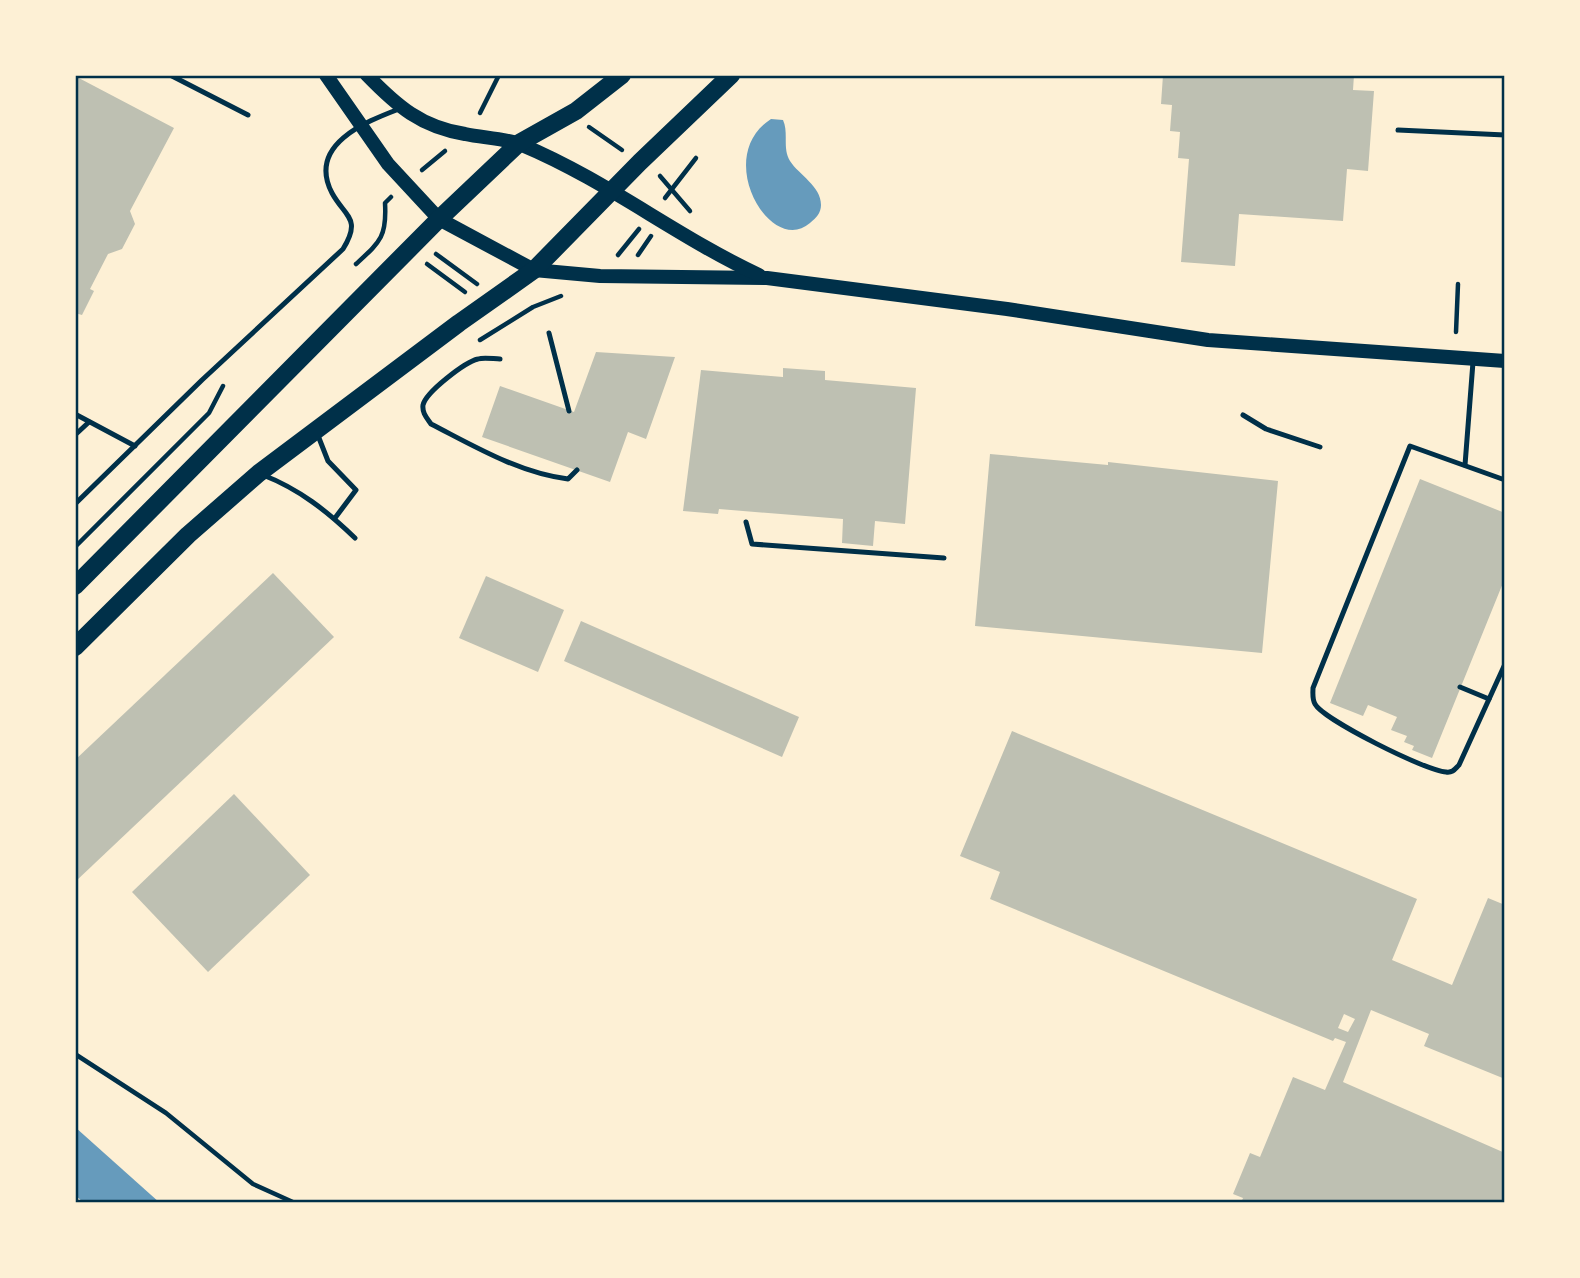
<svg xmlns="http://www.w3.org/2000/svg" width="1580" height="1278" font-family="Ubuntu,sans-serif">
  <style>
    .water { fill: #669bbc }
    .building { fill: #bec0b2; fill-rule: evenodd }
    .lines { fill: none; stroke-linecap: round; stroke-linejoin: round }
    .path { stroke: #003049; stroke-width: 4.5 }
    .service { stroke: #003049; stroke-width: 5 }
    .secondary { stroke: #003049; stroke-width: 14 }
    .primary { stroke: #003049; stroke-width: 18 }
    .neatline { fill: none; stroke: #003049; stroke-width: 2.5 }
  </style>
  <rect width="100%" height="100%" fill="#fdf0d5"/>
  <g class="water">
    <path d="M771,119L783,120C789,133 782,148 790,161C799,175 821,186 821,205C821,213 816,218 810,223C771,257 712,157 771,119Z"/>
    <polygon points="75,1127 160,1203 84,1203 75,1195"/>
  </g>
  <g class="building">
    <polygon points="1163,75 1354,75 1353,90 1374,91 1368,171 1347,169 1343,221 1239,214 1235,266 1181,262 1189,159 1178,158 1180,132 1170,131 1172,105 1161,104"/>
    <polygon points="75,76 174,128 130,211 135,224 122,249 108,254 90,289 94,291 82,315 75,313"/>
    <polygon points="596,352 675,357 646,439 628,432 610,482 482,437 500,386 574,412"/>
    <polygon points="783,368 825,371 825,380 916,388 905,524 875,521 873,546 842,543 843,519 719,509 718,514 683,511 701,370 783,377"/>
    <polygon points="990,454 1108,465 1108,462 1278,481 1262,653 975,626"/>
    <polygon points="1420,479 1505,513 1505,578 1432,758 1412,750 1414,746 1404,742 1407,736 1391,730 1397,717 1368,705 1363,716 1330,703"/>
    <polygon points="273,573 334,637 75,882 75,760"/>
    <polygon points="486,576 564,610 538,672 459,638"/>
    <polygon points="581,621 799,717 782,757 564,661"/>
    <path d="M1012,731L1417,899L1392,960L1452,985L1488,898L1505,905V1079L1424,1046L1429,1034L1371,1010L1343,1082L1505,1153V1203H1241L1243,1198L1233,1194L1250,1153L1260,1157L1293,1077L1325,1090L1346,1042L1335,1038L1333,1041L990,899L1000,872L960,856ZM1344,1014L1355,1019L1348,1032L1338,1028Z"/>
    <polygon points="234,794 310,875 208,972 132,892"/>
  </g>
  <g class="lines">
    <g class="path">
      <polyline points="480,113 499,75"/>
      <polyline points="589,127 622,150"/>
      <polyline points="422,170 445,151"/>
      <polyline points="660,176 690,211"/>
      <polyline points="665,198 696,158"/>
      <polyline points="436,254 477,284"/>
      <polyline points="618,255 639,229"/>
      <polyline points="638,255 651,236"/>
      <path d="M356,264C380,242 387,237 385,203L391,197"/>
      <polyline points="427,264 465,292"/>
      <polyline points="1456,332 1458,284"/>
      <polyline points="480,340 533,307 561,296"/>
      <polyline points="75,547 209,413 223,386"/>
      <polyline points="75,1054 166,1113 253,1184 295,1203"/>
    </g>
    <g class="service">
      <polyline points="170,75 248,115"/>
      <polyline points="1398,130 1505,135"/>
      <polyline points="549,333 569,411"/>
      <path d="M500,359C494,359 484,357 478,359C465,362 426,392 423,405C422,413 427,418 431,424C474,446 519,473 568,479L577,470"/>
      <polyline points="75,414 135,446"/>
      <polyline points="1243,415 1266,429 1320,447"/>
      <polyline points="317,433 328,461 356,490 335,518"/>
      <polyline points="75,435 89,422"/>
      <polyline points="1465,465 1473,362"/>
      <path d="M263,475C299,489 327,511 355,538"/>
      <path d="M1505,480L1410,446L1313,688C1313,693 1312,699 1315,704C1324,720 1426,771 1446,772C1453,773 1455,769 1459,765L1505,664"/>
      <path d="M75,504L202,380L343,249C362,218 345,217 332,193C307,145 365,122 399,109"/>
      <polyline points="746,522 752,544 944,558"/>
      <polyline points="1460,687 1489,699"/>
    </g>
    <g class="secondary">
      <polyline points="326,75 388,164 439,219 534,270 600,276 767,278 1007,309 1208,340 1505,361"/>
      <path d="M367,75C397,106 421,127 465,134C483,138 505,138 522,145C606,180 677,237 759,275"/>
    </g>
    <g class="primary">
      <polyline points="75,586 439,219 519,143 576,111 622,75"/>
      <polyline points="75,647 188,535 259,473 459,323 534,270 640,162 731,75"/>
    </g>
  </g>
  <rect width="1580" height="1278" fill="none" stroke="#fdf0d5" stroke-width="154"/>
  <rect x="77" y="77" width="1426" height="1124" class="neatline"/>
</svg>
